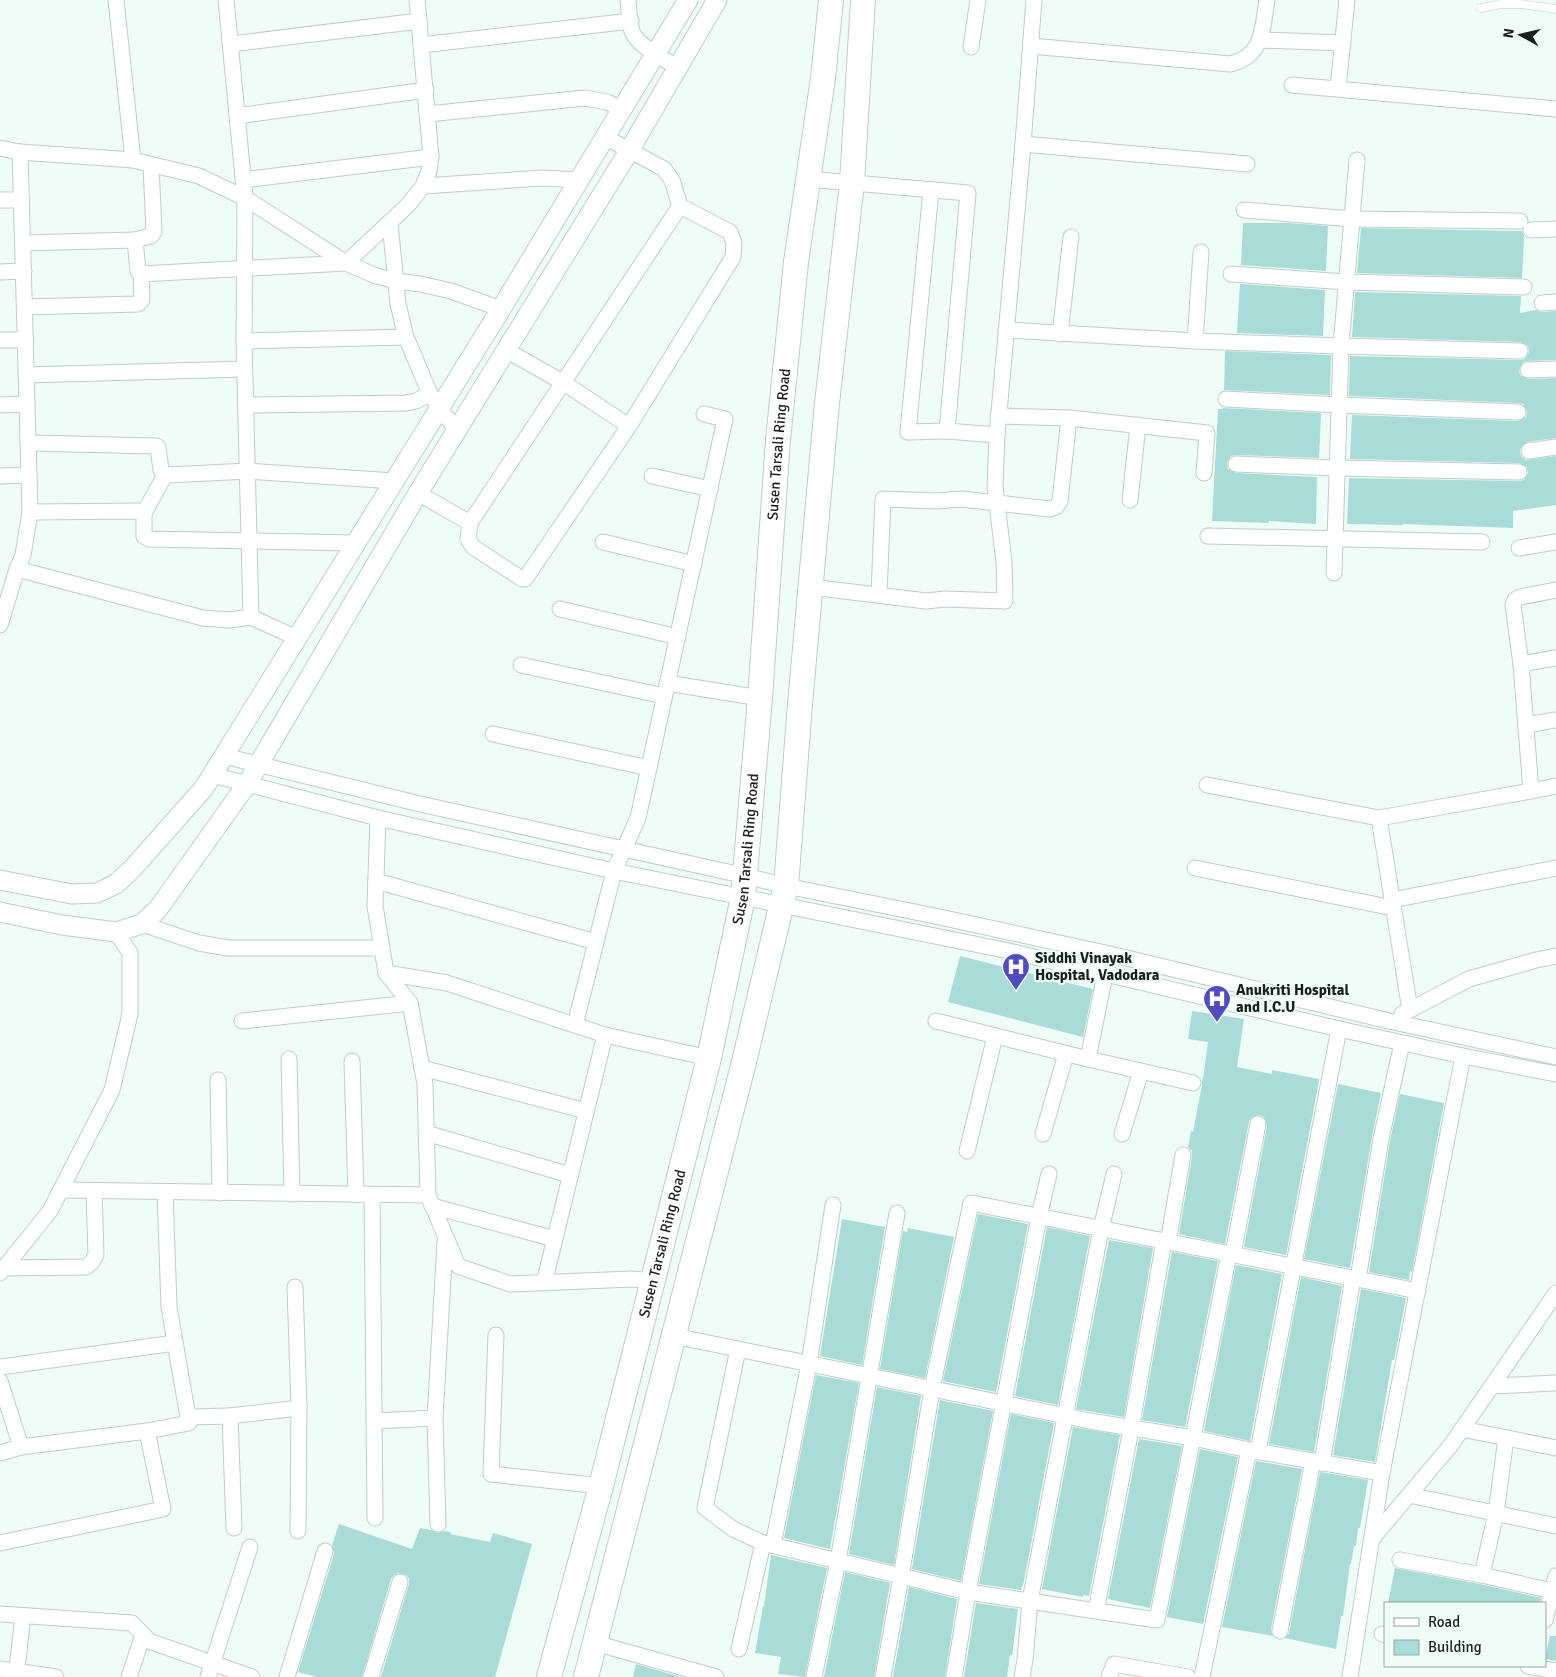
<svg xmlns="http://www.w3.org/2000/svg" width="1556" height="1677" font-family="Signika,sans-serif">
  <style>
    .building { fill: #a9dbd8 }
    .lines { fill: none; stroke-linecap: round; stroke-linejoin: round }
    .service-casing { stroke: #becdc7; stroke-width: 9 }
    .minor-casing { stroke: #becdc7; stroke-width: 17 }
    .tertiary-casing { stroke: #becdc7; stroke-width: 21 }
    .primary-casing { stroke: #becdc7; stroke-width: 26 }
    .service { stroke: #fff; stroke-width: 8 }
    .minor { stroke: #fff; stroke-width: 15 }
    .tertiary { stroke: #fff; stroke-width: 19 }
    .primary { stroke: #fff; stroke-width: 24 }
    .labels { text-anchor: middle; stroke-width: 4.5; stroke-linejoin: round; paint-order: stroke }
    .street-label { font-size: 15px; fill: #191f1d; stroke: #eefef7 }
    .poi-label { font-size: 15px; font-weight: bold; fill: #191f1d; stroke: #eefef7; text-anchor: start }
  </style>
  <rect width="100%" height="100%" fill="#eefef7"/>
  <g class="building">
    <polygon points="1243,223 1289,223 1328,226 1326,271 1241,265"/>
    <polygon points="1361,228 1522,231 1524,236 1522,278 1357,273"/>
    <polygon points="1240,284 1325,290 1323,336 1237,333"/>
    <polygon points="1355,292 1521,296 1520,313 1536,310 1542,312 1556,311 1556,360 1527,361 1523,362 1519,370 1520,375 1528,379 1556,378 1556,438 1527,442 1521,447 1520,452 1521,456 1526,460 1556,456 1556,505 1513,511 1513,528 1403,524 1403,525 1347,524 1349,478 1519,481 1524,480 1528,473 1527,467 1519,463 1350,459 1352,415 1518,421 1526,417 1527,412 1523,404 1518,403 1349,396 1350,356 1520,360 1525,359 1529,352 1528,346 1520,342 1352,337"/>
    <polygon points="1225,351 1331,355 1330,395 1224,390"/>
    <polygon points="1223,408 1321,413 1319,458 1236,455 1231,456 1227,463 1228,469 1236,473 1317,477 1316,524 1269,521 1269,523 1212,521 1218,409 1223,409"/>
    <polygon points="960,956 1093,989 1083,1037 948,1002"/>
    <polygon points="1192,1011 1244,1019 1237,1067 1272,1074 1272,1070 1319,1079 1319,1081 1286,1255 1244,1247 1267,1126 1264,1117 1259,1115 1251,1118 1249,1122 1225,1244 1179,1234 1192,1157 1192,1151 1188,1147 1191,1131 1193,1132 1202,1085 1202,1078 1203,1079 1208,1042 1188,1039"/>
    <polygon points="1338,1084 1381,1093 1372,1137 1350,1268 1304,1259"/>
    <polygon points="1400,1094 1444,1103 1412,1272 1410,1271 1409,1280 1369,1272 1390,1141"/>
    <polygon points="978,1214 1028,1224 996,1392 943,1381"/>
    <polygon points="842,1219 885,1227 862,1365 820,1356"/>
    <polygon points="1047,1227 1090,1236 1058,1405 1015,1396"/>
    <polygon points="908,1228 954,1237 925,1378 880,1369 903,1231 907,1232"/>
    <polygon points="1109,1240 1153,1248 1124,1417 1076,1409"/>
    <polygon points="1172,1252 1218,1261 1185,1427 1142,1420"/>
    <polygon points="1236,1265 1282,1274 1250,1441 1204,1431"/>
    <polygon points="1301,1277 1342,1286 1314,1452 1269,1444"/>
    <polygon points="1361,1289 1406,1298 1394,1360 1392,1360 1375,1462 1333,1455"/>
    <polygon points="816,1375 859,1383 830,1549 784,1538"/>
    <polygon points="877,1387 921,1396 894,1565 849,1554"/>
    <polygon points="940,1400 993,1411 961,1581 912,1569"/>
    <polygon points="1011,1414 1054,1423 1023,1586 1022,1586 1021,1590 979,1584"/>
    <polygon points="1073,1427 1120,1435 1089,1596 1083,1595 1083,1597 1042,1589"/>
    <polygon points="1139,1439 1182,1446 1150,1608 1108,1599"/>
    <polygon points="1200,1449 1238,1457 1203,1624 1167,1617"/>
    <polygon points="1256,1461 1302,1469 1271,1629 1273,1636 1222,1627"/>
    <polygon points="1320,1472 1368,1480 1360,1528 1358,1528 1356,1546 1354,1546 1351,1564 1350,1564 1343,1616 1341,1616 1336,1649 1285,1638 1289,1633"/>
    <polygon points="339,1524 412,1549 420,1528 431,1530 438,1533 444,1531 451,1532 450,1534 490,1542 493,1533 532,1544 495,1677 381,1677 409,1584 409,1579 406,1575 398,1573 394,1575 391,1579 362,1677 317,1677 298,1672 334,1554 332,1545"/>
    <polygon points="771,1555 827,1568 805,1677 778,1674 781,1657 755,1653 763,1606 764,1606"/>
    <polygon points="1395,1568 1480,1584 1541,1598 1540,1603 1388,1603"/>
    <polygon points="845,1572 890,1583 874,1677 824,1677"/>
    <polygon points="909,1587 957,1599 945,1677 893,1677"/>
    <polygon points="976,1603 1018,1609 1012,1656 1010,1655 1007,1677 964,1677"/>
    <polygon points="1550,1636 1556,1636 1556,1661 1545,1659"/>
    <polygon points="636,1664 681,1677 633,1677"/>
  </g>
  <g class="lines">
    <defs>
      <polyline id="service" points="1481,8 1501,4 1520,4 1556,9"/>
      <g id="minor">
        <polyline points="116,0 133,160"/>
        <polyline points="226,0 245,198 244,341 251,617 297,638"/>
        <path d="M628,0C629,10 629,21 632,31C637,46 665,60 678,67"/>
        <polyline points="1261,40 1343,43"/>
        <polyline points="231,44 419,21"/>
        <polyline points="421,45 631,21"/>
        <path d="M1031,46L1230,64C1264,56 1262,29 1267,0"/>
        <polyline points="971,47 978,0"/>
        <polyline points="1292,85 1556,109"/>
        <polyline points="1338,88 1347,0"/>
        <polyline points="428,114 585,98 607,102 622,109"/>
        <polyline points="237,116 426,90"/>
        <polyline points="605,137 664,169 672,180 680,206 470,523 468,539 473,547 522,579 525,579 629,426 733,257 734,243 730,232 680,206"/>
        <polyline points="1023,144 1247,164"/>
        <polyline points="0,148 20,152 133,160 199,176 245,198 346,263 376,276 397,281 420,284 451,291 501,309"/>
        <polyline points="1357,160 1341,346 1520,351"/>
        <polyline points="151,165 154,232 151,236 135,240 138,271 141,274 346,263 408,205 423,186 429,171 431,157 417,0"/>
        <polyline points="808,179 968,193 947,431 997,435"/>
        <polyline points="243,180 431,157"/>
        <polyline points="423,186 542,178 579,180"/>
        <polyline points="931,190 908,432 947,431"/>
        <polyline points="0,200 22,200"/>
        <polyline points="1244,210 1352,219 1520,221"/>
        <polyline points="390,223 398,304 406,337 430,394 439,408 457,430"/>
        <polyline points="1531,230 1556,229"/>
        <polyline points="23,243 135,240"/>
        <polyline points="0,272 24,271"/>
        <polyline points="1231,274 1347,282 1524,287"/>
        <polyline points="1542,303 1556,302"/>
        <polyline points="25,307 138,304 142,300 141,274"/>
        <polyline points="1006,330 1195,341 1341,346 1334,573"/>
        <polyline points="1060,334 1071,237"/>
        <polyline points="0,340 26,340"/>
        <polyline points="244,341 406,337"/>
        <polyline points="1195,341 1201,252"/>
        <polyline points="506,350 564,383 629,426"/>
        <polyline points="1528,370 1556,369"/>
        <polyline points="26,375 245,369"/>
        <polyline points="1226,399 1340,405 1518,412"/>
        <polyline points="0,405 27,404"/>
        <polyline points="246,405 406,403 416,401 430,394"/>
        <polyline points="998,416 1069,418 1207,433 1204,473"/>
        <polyline points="28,443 156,446 158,447 161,470 165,475 168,475 248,471 394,481"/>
        <polyline points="1529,451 1556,447"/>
        <polyline points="1236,464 1337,468 1519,472"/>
        <polyline points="0,476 29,475"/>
        <polyline points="652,476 710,489"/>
        <polyline points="418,493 470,523"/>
        <polyline points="1130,500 1138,425"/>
        <polyline points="30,512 141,511 144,513 144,536 149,539 356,543"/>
        <polyline points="144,513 165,475"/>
        <polyline points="1208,536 1482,542"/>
        <polyline points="603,542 694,564"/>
        <polyline points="1519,548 1556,542"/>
        <polyline points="17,569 203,618 229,620 251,617"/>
        <polyline points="811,587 926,601 945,599 1005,601 1004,562 995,487 997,435 1023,144 1034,0"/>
        <polyline points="879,594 883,499 936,501 961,499 1050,509 1056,507 1060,501 1069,418"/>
        <polyline points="560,609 678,637"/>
        <polyline points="0,625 17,569 23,555 30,512 20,152"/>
        <polyline points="1521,664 1556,658"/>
        <polyline points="521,665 664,696"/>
        <polyline points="667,683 760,698"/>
        <polyline points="1526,725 1556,720"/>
        <polyline points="493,734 649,768"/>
        <polyline points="224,756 420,804 746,876 786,886 935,916 1110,954 1389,1021 1556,1057"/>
        <polyline points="213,775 378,818 614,871 1004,950 1339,1029 1463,1056 1556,1074"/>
        <polyline points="1207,785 1379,818 1410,1010"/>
        <polyline points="1531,791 1556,786"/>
        <polyline points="378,818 375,906 386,973 410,1003 425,1084 428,1195 458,1266 510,1284 632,1279 653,1281"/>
        <polyline points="1379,818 1531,791 1521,664 1513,605 1515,600 1520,597 1556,590"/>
        <polyline points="1195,868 1393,908"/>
        <polyline points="376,881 596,942"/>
        <polyline points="1392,900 1556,868"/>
        <polyline points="142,924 199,943 228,948 382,948"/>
        <polyline points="386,973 447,983 605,1035 544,1283"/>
        <polyline points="1402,1014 1469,979 1536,960 1556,956"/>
        <polyline points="242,1021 410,1003"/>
        <polyline points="936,1021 1088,1059 1107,965"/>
        <polyline points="575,1025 614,871 638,818 725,419 704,414"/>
        <polyline points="605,1035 709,1058"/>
        <polyline points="289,1059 292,1194"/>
        <polyline points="1088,1059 1193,1083"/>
        <polyline points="352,1061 356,1195"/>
        <polyline points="422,1068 586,1111"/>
        <polyline points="218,1080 220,1193"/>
        <polyline points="426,1133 570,1175"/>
        <polyline points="1043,1134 1066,1054"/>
        <polyline points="1122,1134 1141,1071"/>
        <polyline points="967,1151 995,1036"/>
        <polyline points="61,1190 428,1195"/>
        <polyline points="372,1195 375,1518"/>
        <polyline points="432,1206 555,1239"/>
        <polyline points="1168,1242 1183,1155"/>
        <polyline points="1233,1254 1258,1124"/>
        <polyline points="4,1268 86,1267 92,1262 96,1255 94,1191"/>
        <polyline points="0,1273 50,1211 112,1090 130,1014 130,953 116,932"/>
        <polyline points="1358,1279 1381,1139 1402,1043"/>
        <polyline points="496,1335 491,1474 601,1486"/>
        <polyline points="674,1336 1090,1421 1193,1438 1249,1450 1382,1473 1463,1056"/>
        <polyline points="738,1349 705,1508 733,1529 763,1543 968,1592 1157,1620 1229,1254"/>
        <polyline points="0,1367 175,1343"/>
        <polyline points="0,1381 21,1447 147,1431 189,1423 169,1307 165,1192"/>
        <polyline points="1492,1386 1556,1383"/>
        <polyline points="230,1416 299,1408 295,1287"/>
        <polyline points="188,1417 230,1416 234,1528"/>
        <polyline points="435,1418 438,1524"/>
        <polyline points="374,1421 435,1418 445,1242"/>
        <polyline points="1462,1429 1556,1448"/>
        <polyline points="1258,1451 1339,1029"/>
        <polyline points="0,1453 21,1447"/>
        <polyline points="1322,1463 1353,1278"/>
        <polyline points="1409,1495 1556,1526"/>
        <polyline points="298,1531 299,1408"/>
        <polyline points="1371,1540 1451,1445 1556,1293"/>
        <polyline points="0,1543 163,1509 147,1431"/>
        <polyline points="773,1545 809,1364 833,1205"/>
        <polyline points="1400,1560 1482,1575 1552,1591"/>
        <polyline points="1482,1575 1496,1513 1506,1438"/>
        <polyline points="1096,1611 1131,1429 1164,1241"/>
        <polyline points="0,1614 132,1623 149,1641 252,1677"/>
        <polyline points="1545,1620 1556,1576"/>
        <polyline points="1280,1631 1313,1461"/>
        <polyline points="1382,1634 1385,1635"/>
        <polyline points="595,1643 716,1677"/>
        <polyline points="739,1649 763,1543"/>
        <polyline points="1528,1666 1556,1671"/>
        <polyline points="0,1669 56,1677"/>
        <polyline points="16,1677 23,1616"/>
        <polyline points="129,1677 143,1635"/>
        <polyline points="208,1677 250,1547"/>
        <polyline points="287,1677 325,1551"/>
        <polyline points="371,1677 400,1582"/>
        <polyline points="814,1677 838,1561 897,1213"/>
        <polyline points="883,1677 901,1577 932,1389 971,1203 1418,1291"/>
        <polyline points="954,1677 968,1592 1039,1217 1049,1174"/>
        <polyline points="1022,1677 1025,1660 1030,1601 1101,1229 1114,1174"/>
        <polyline points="1109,1677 1114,1664 1188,1677"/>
        <polyline points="1202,1677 1249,1450"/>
        <polyline points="1350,1677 1382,1473"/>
      </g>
      <g id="tertiary">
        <polyline points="0,880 72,894 97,893 116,884 133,868 204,788 501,309 688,0"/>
        <polyline points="0,912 62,925 116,932 142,924 158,909 247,784 418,493 629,151 717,0"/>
      </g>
      <g id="primary">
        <path id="s1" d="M549,1677L601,1486L709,1058L743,897L760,698L778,440L796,262L823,78L831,0"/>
        <polyline points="586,1677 743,1066 786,886 800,704 827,403 852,183 863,0"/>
      </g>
    </defs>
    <use href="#service" class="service-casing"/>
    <use href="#minor" class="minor-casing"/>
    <use href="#tertiary" class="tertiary-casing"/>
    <use href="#primary" class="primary-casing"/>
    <use href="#service" class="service"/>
    <use href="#minor" class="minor"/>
    <use href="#tertiary" class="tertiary"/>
    <use href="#primary" class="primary"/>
  </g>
  <defs>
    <symbol id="hospital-pin" viewBox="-11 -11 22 30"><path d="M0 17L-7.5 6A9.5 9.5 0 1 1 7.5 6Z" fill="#524ac1" stroke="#eefef7"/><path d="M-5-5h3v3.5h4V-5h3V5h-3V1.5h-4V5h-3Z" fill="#fff"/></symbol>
  </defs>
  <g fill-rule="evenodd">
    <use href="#hospital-pin" x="1000" y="951" width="32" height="43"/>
    <use href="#hospital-pin" x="1201" y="983" width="32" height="43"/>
  </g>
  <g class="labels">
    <g class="street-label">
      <text dy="5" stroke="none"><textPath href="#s1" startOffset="1258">Susen Tarsali Ring Road</textPath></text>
      <text dy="5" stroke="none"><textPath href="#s1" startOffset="852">Susen Tarsali Ring Road</textPath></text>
      <text dy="5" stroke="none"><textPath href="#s1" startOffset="448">Susen Tarsali Ring Road</textPath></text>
    </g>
    <g class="poi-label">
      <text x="1035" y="963">Siddhi Vinayak<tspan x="1035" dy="17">Hospital, Vadodara</tspan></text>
      <text x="1236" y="995">Anukriti Hospital<tspan x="1236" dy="17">and I.C.U</tspan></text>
    </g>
  </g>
  <rect x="1384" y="1602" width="162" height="65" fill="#eefef7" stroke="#99a5a0"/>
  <rect x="1394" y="1618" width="25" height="8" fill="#ffffff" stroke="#99a5a0"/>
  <text x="1428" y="1627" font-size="15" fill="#191f1d">Road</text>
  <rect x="1394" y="1640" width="25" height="15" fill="#a9dbd8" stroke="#99a5a0"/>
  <text x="1428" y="1652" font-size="15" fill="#191f1d">Building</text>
  <g transform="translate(1521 35) rotate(278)" stroke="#eefef7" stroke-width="4" paint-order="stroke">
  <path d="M0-4L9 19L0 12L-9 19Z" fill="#191f1d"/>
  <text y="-8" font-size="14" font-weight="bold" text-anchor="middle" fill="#191f1d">N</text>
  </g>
</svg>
